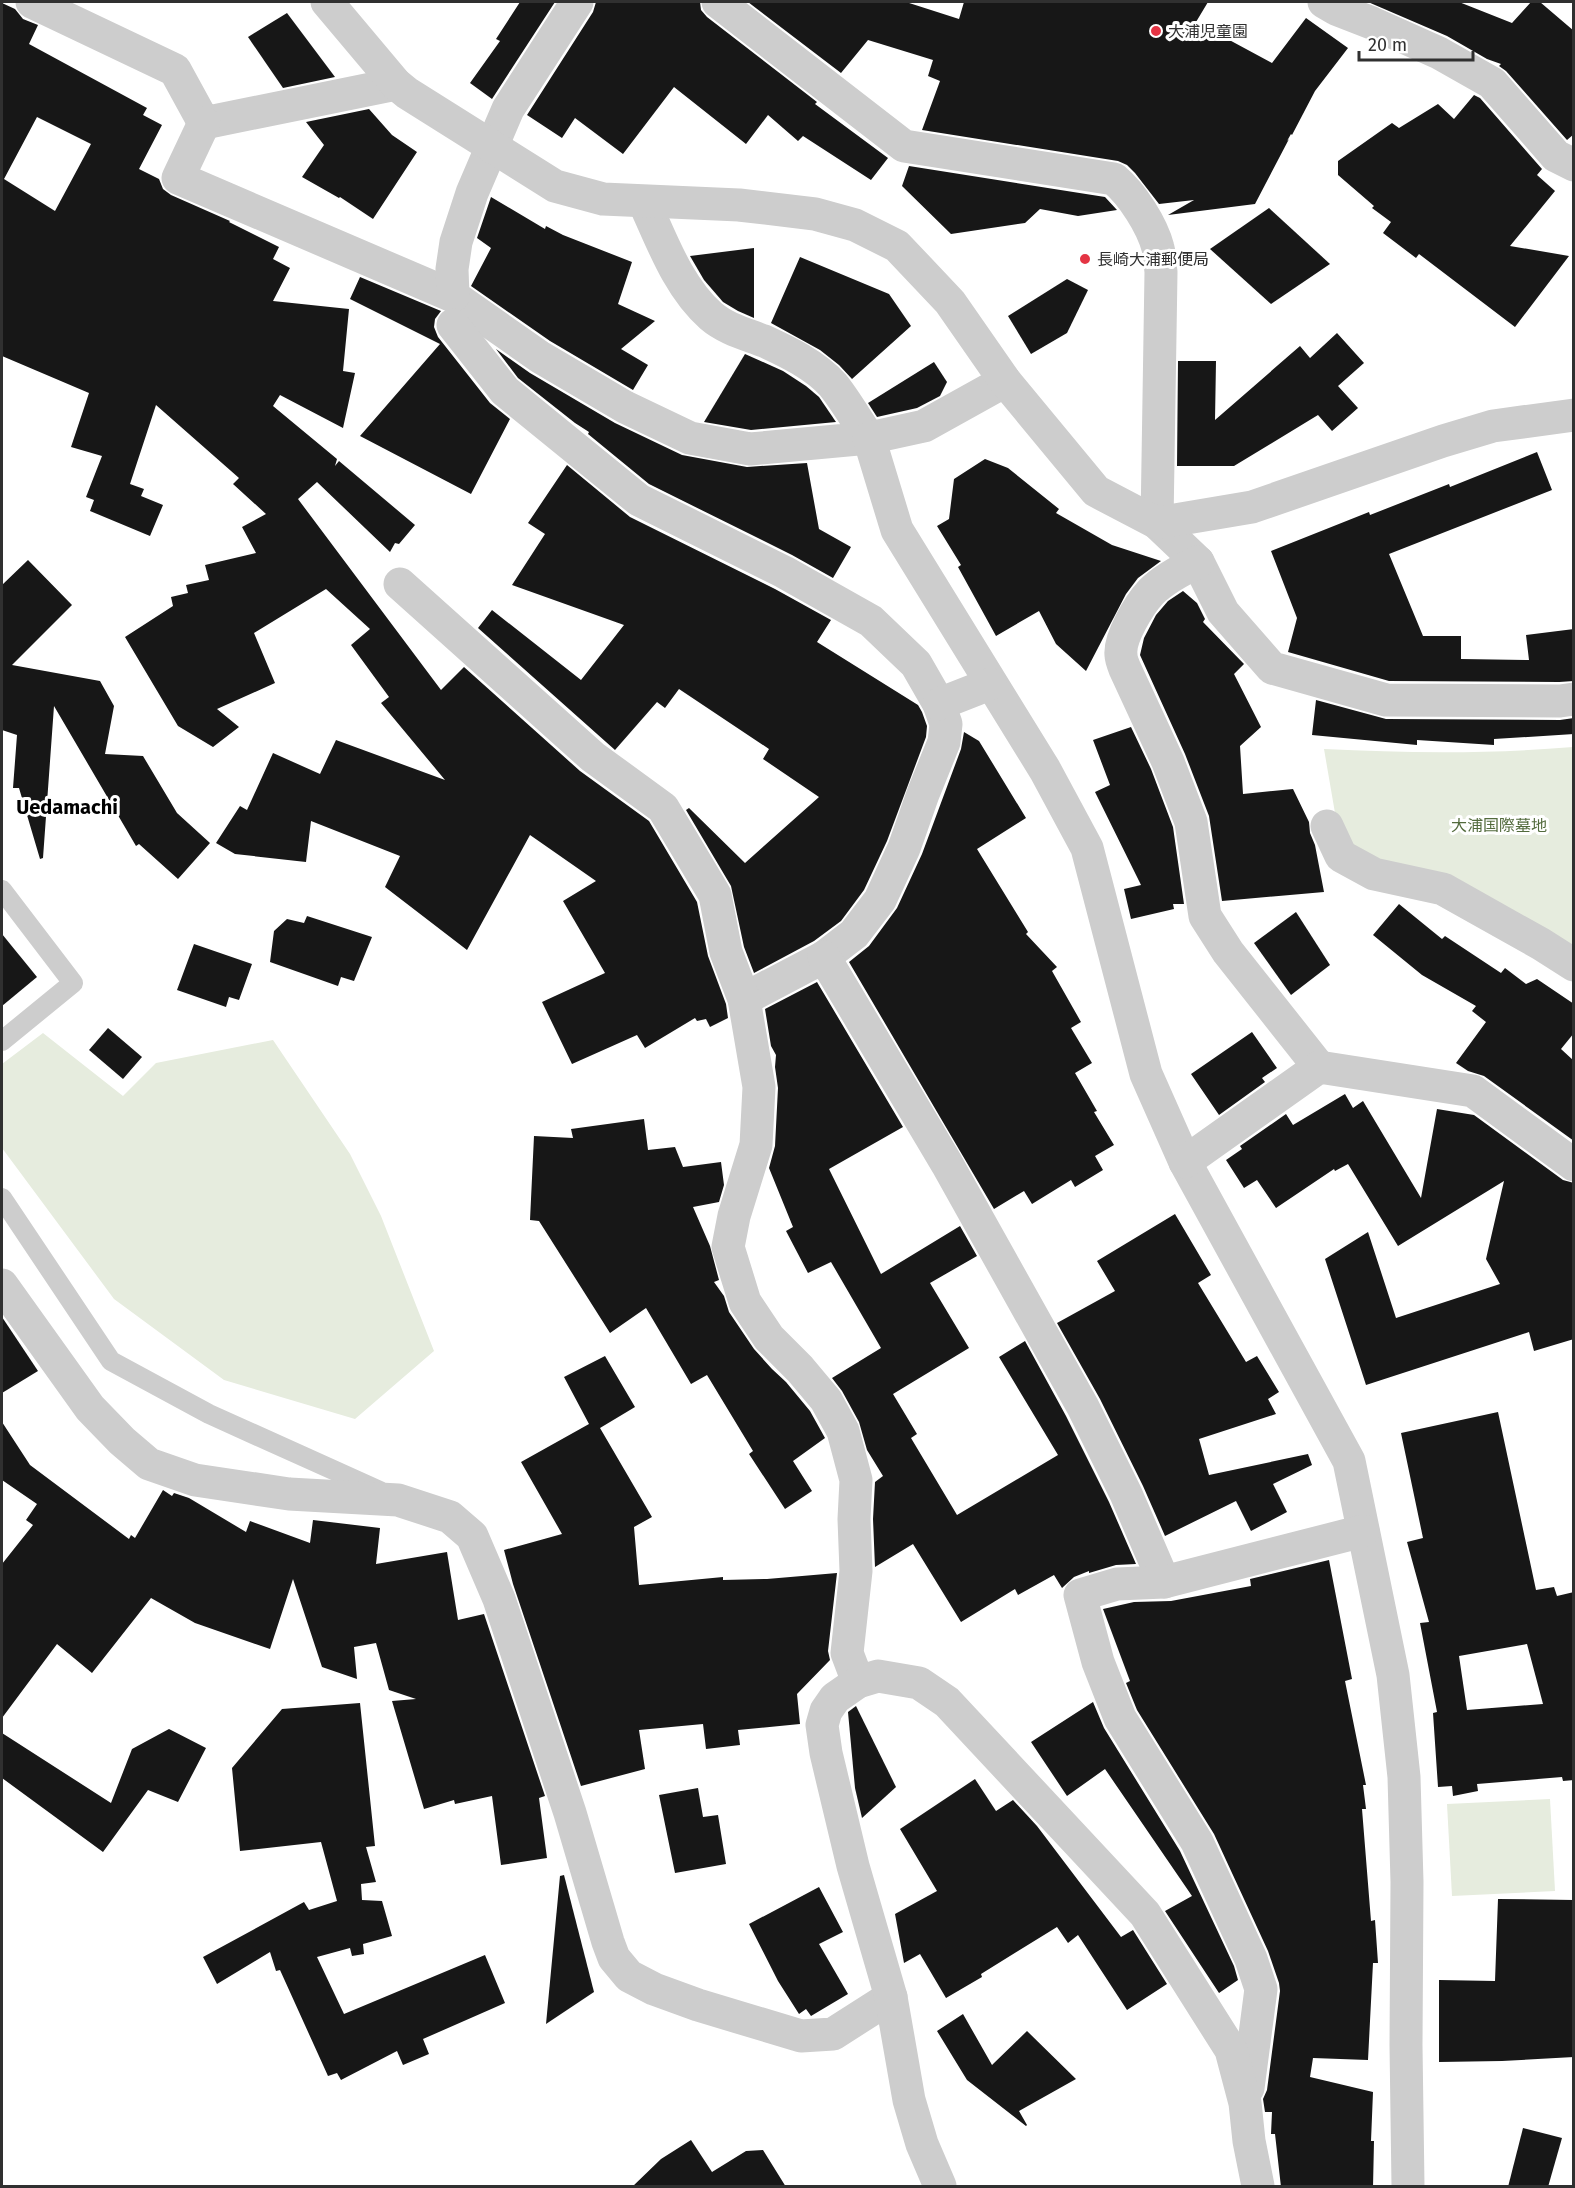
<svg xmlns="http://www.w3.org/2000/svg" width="1575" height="2188" font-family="'Fira Sans','Noto Sans JP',sans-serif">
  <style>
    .green { fill: #e6ecde }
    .building { fill: #171717; fill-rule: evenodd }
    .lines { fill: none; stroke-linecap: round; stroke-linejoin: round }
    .service { stroke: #cdcdcd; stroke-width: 20 }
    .minor { stroke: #cdcdcd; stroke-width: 33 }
    .tertiary { stroke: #cdcdcd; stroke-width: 33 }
    .poi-dot { fill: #e43444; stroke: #fff; stroke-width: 2 }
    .labels { text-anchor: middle; stroke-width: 6; stroke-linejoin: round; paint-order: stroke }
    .poi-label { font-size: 16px; fill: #303030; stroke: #fff; text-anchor: start }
    .park-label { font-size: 16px; fill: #536b3d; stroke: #fff }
    .quarter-label { font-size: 20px; font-weight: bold; fill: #000; stroke: #fff }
  </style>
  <rect width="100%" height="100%" fill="#fff"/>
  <g class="green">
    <path d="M1573,747V959L1368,863L1345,841L1335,813L1324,749C1407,753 1490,754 1573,747Z"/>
    <polygon points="43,1033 123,1096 156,1063 273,1040 350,1154 381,1216 434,1351 355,1419 224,1380 114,1299 2,1148 2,1064"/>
    <polygon points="1550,1799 1555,1891 1452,1896 1447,1804"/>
  </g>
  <g class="building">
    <polygon points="520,2 555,2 492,99 470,83 500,41 496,39"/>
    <polygon points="596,2 700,2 701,10 707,17 817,102 815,104 888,158 871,180 803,136 798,141 768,115 746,144 674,87 623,154 575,118 562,138 527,115 593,12"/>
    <polygon points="748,2 906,2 959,19 964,2 1208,2 1196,22 1272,63 1306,18 1348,48 1315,91 1292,135 1291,134 1287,141 1289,139 1255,204 1168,215 1194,200 1159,204 1135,173 1127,165 1118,161 922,130 940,81 928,76 933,60 868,40 841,73"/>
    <polygon points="1368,2 1459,2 1512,23 1531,2 1540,2 1574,31 1574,134 1567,140 1506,71 1499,66 1501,64 1487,59 1447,36"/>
    <path d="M2,3L15,9L23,19L38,25L29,44L147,108L143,115L162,125L139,169L159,179L163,189L171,195L230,221L229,222L279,247L273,259L290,268L273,301L349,309L343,371L355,373L343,428L280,395L273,406L337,459L335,466L339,461L415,525L399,544L395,543L390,552L317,482L298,499L441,690L464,667L580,771L649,821L697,902L708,956L726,1004L728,1018L710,1027L706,1019L697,1021L695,1018L645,1048L637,1035L572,1064L542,1002L605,973L563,901L596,881L530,835L467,950L385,887L400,856L311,821L306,862L235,854L216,843L240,806L247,810L273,753L320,774L336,740L445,780L381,703L389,697L351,645L370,629L326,589L254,633L275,683L217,709L239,727L213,747L178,726L125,637L173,606L171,597L188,593L186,585L209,580L205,565L256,553L242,527L266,514L233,484L239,478L156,405L130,484L144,489L141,496L163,505L150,536L90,511L94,500L86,497L102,456L71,447L89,393L2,356ZM37,117L91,144L55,211L4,179Z"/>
    <polygon points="287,13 335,77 283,88 248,37"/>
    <polygon points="1474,95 1480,98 1542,169 1537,175 1555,191 1510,246 1569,256 1515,327 1419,254 1416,258 1383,233 1391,222 1372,208 1374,206 1338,175 1338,161 1392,123 1399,128 1438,104 1454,119"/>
    <polygon points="369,109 392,135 417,152 373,219 340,197 339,198 302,177 324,145 306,122"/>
    <polygon points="909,166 1105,197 1117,210 1078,216 1040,209 1025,223 951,234 902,186"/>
    <polygon points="491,197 545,229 546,226 563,235 632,262 618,304 655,321 621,349 648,365 633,390 550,341 471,286 491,248 477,238"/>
    <polygon points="1269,208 1330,264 1271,304 1210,249"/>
    <polygon points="754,248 754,318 738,311 723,302 704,280 690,256"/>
    <polygon points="800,257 889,294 911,326 852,379 839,365 820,350 771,323"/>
    <polygon points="360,277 441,311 435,319 434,327 438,337 490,403 510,419 471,494 360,436 440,344 350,299"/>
    <polygon points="1067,279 1088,290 1067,333 1031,354 1008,316"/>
    <polygon points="1337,333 1364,363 1338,386 1358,408 1332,431 1318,415 1234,466 1177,466 1178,361 1216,361 1215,420 1300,346 1310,358"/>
    <polygon points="496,349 530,373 615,423 682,455 747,467 807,463 819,529 851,547 833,578 792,555 649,484 588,434 589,432 575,423 518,378"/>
    <polygon points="745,354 783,371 806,386 819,397 836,422 751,430 704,422"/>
    <polygon points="934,362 947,382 940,396 917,408 877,417 868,403"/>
    <polygon points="1537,452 1552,490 1389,554 1423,636 1461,636 1461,659 1529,660 1526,635 1574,629 1574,681 1559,682 1389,681 1288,652 1297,618 1271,551 1369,512 1370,515 1449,484 1450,487"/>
    <polygon points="985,459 1008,468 1059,509 1056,513 1112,545 1161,561 1138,578 1126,594 1086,671 1056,644 1039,611 996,636 958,567 961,565 937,526 949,519 954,479"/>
    <polygon points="567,465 630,517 775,589 831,620 817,642 918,705 922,712 927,726 926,737 887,841 864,890 841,921 814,941 754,973 744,947 731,886 686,810 689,808 745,863 819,797 763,759 769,749 679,689 665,708 657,702 615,750 478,628 492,610 581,680 624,625 512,585 545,534 528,523"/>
    <polygon points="28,560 72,605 12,665 100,681 114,706 105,754 143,756 177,813 210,843 178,879 139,844 136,846 54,706 43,858 40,859 19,788 13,788 17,735 2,730 2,585"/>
    <polygon points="1183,591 1197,603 1205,619 1203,622 1244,664 1234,674 1261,727 1240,746 1243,794 1293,789 1309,822 1310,833 1315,845 1324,892 1222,901 1209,816 1185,754 1140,655 1144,638 1156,615 1168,601"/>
    <polygon points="1316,700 1386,719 1560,720 1574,718 1574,734 1494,739 1494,745 1417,740 1417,745 1312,735"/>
    <polygon points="1131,727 1151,769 1173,827 1184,904 1173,904 1174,909 1131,919 1124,889 1141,885 1095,792 1110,785 1093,740"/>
    <polygon points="964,732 979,741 1026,818 977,849 1028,932 1026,934 1057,967 1052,971 1081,1022 1071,1028 1092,1063 1075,1073 1097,1111 1094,1112 1114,1145 1095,1156 1103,1170 1075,1187 1071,1180 1032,1204 1024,1191 994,1209 849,962 869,946 897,908 922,854 961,749"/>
    <polygon points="1399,904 1442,939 1445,936 1501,973 1505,968 1526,984 1537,979 1574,1004 1574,1033 1561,1049 1574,1061 1574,1141 1484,1076 1468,1071 1456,1063 1486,1022 1472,1011 1476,1006 1422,975 1373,935"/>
    <polygon points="1296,912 1330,965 1291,995 1254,943"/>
    <polygon points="307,916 372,937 354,981 341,977 338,986 270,962 274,931 287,919 304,923"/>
    <polygon points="2,934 37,977 2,1006"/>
    <polygon points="194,944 252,964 239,1000 229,997 226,1007 177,990"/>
    <polygon points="817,982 903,1127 829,1169 881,1274 960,1226 977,1256 930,1283 969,1348 893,1394 917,1434 911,1438 957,1515 1058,1455 999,1357 1025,1341 1066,1416 1109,1502 1136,1564 1116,1565 1089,1573 1089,1571 1074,1577 1062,1588 1054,1575 1018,1595 1015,1589 961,1622 913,1544 875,1567 873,1519 875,1482 883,1476 867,1450 859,1422 842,1391 832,1378 881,1348 831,1262 808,1273 786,1231 793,1227 769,1168 775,1146 778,1088 775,1067 776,1055 771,1046 765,1009"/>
    <polygon points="108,1028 142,1057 123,1079 89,1050"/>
    <polygon points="1252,1032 1277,1068 1262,1078 1265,1082 1219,1115 1191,1074"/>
    <polygon points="1345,1094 1353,1108 1363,1101 1421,1198 1437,1109 1474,1115 1563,1180 1574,1183 1574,1339 1534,1351 1529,1332 1366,1385 1325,1259 1368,1232 1396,1318 1500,1284 1486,1259 1504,1181 1398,1246 1348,1164 1335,1171 1334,1169 1276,1208 1257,1180 1244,1188 1226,1160 1242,1149 1240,1146 1286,1114 1293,1125"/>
    <polygon points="644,1119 648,1150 675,1147 683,1167 721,1162 724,1185 719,1202 693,1207 710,1246 719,1280 714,1282 724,1296 729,1312 754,1349 772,1369 786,1382 810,1411 825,1438 793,1461 812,1491 785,1509 749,1454 753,1451 707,1375 691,1384 646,1308 610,1333 539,1221 530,1220 534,1136 573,1138 571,1129"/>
    <polygon points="1175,1214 1211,1275 1198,1283 1246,1362 1257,1356 1279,1392 1268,1399 1276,1414 1199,1439 1209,1475 1308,1454 1312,1465 1273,1484 1287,1512 1251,1531 1236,1501 1165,1536 1143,1486 1100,1399 1057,1323 1115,1291 1097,1261"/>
    <polygon points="2,1317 38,1371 2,1393"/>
    <polygon points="605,1356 635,1407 600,1428 652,1517 634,1527 639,1585 723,1577 723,1580 767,1579 837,1573 828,1651 830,1660 797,1694 800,1724 738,1730 740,1745 706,1749 703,1724 639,1730 645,1769 581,1786 513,1584 504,1550 562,1534 521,1462 589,1424 564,1377"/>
    <path d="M1498,1412L1536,1590L1554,1587L1557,1596L1574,1592V1780L1563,1781L1562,1777L1477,1784L1478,1791L1453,1796L1452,1786L1438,1787L1433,1713L1437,1712L1420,1623L1429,1622L1407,1542L1423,1538L1401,1433ZM1527,1644L1543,1704L1467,1710L1459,1656Z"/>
    <polygon points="2,1422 30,1465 129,1539 131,1535 135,1538 163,1490 172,1496 174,1493 189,1498 246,1532 250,1521 310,1543 313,1520 380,1528 376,1564 447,1552 458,1620 484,1614 545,1796 539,1798 547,1858 501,1865 492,1796 455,1804 454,1800 424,1809 392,1701 416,1699 389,1690 376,1643 354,1647 357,1679 322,1667 293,1579 270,1649 195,1623 151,1598 92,1673 57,1644 2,1718 2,1564 33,1525 26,1520 37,1504 2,1480"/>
    <polygon points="1329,1560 1352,1679 1345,1681 1366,1785 1363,1785 1366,1809 1362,1809 1371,1921 1375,1920 1378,1963 1373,1963 1368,2060 1313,2058 1310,2077 1373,2092 1371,2141 1374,2141 1373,2187 1281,2187 1275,2134 1271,2134 1272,2112 1265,2112 1263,2099 1267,2090 1280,1991 1279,1983 1268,1951 1214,1834 1137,1710 1126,1683 1130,1681 1103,1609 1134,1602 1171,1601 1251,1586 1250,1579"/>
    <polygon points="1093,1702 1104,1728 1180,1851 1234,1966 1238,1980 1219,1993 1165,1911 1192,1896 1105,1769 1067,1796 1031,1742"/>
    <polygon points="360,1703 375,1846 366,1847 376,1882 361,1884 362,1900 382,1901 392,1936 363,1944 364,1954 352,1956 350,1948 317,1957 344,2014 485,1955 505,2003 423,2039 429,2054 403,2065 397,2051 341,2080 337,2073 328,2076 280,1970 276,1971 270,1952 217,1984 203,1957 304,1902 309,1910 337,1901 321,1842 240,1851 232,1768 282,1709"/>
    <polygon points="856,1706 896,1787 862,1818 855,1788 848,1712"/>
    <polygon points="169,1729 206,1748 178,1802 148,1790 103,1852 2,1778 2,1733 111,1803 132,1749"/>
    <polygon points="975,1779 996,1811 1013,1800 1037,1826 1121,1937 1133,1930 1167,1984 1127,2010 1078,1935 1068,1943 1057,1927 981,1974 982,1977 946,1998 920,1954 904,1963 895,1914 937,1891 900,1829"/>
    <polygon points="698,1788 703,1817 718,1815 726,1864 675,1873 659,1795"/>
    <polygon points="564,1875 594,1992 546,2024 560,1876"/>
    <polygon points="819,1887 843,1932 819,1944 848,1994 811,2016 806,2009 799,2014 778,1981 749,1924"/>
    <polygon points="1498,1899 1574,1900 1574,2057 1502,2061 1439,2062 1439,1980 1495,1981"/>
    <polygon points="963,2014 992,2065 1027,2031 1076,2079 1019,2111 1027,2125 1026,2126 967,2080 937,2031"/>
    <polygon points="1523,2128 1562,2138 1548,2187 1508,2187"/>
    <polygon points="691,2140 712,2172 746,2151 763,2150 786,2187 632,2187 661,2159"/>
  </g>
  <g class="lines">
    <g class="service">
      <polyline points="2,890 73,983 2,1041"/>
      <polyline points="2,1198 111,1361 209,1414 380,1491"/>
    </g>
    <g class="minor">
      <polyline points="32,2 175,70 204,123 396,84"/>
      <path d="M718,2L904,146L1114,179C1132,194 1152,225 1158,248C1160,255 1160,264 1161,272L1157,523L1198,562L1223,612L1272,668L1386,700L1560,701L1574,699"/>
      <polyline points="1324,2 1336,9 1372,23 1439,53 1492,83 1556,156 1574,165"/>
      <path d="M204,123L178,178L453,296L540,357L625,407L690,438L750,449L869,438C857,421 846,401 833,385C815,365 788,352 764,341C746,334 726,329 711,316C678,287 662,241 644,202"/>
      <polyline points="453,296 452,269 456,242 472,193 508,109 577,2"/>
      <polyline points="453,325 505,391 639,500 784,572 871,621 916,664 939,704 946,724 944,742 923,794 904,848 880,900 854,934 824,957 744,999"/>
      <polyline points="1005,381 924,426 869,438 897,530 1045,770 1087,848 1146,1074 1185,1162 1349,1461 1393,1675 1404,1777 1407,1882 1406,2045 1408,2186"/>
      <path d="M1198,562C1181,570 1164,579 1151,592C1139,605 1119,638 1121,655C1121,659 1123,664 1125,669L1168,762L1191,822L1205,916L1228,952L1319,1067"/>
      <polyline points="400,584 593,757 663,808 715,895 726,952 744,999 759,1087 756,1145 734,1216 728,1247 745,1302 769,1338 800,1369 826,1400 843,1431 856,1480 854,1519 856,1571 847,1653 858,1682"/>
      <polyline points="939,704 990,684"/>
      <polyline points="1327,826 1341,856 1374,874 1443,889 1541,944 1574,965"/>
      <polyline points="824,957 947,1164 1083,1407 1126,1494 1164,1582"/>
      <polyline points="1185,1162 1319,1067 1473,1091 1574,1165"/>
      <polyline points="2,1285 90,1408 122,1441 149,1464 195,1480 289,1494 398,1500 450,1517 472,1536 499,1599 570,1813 608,1942 614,1958 629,1976 654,1989 698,2005 801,2036 833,2034 891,1997"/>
      <polyline points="1248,2088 1261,1989 1251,1959 1197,1842 1120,1718 1098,1662 1080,1595 1117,1584 1164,1582 1363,1531"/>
      <polyline points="940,2186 922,2144 909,2100 891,1997 853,1866 826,1753 822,1725 826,1711 835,1698 858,1682 878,1676 919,1683 947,1702 1145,1914 1231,2050 1245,2103 1249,2141 1258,2186"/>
    </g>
    <polyline class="tertiary" points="327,2 396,84 407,93 555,186 603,199 739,205 815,214 855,225 897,246 950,302 1005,381 1096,491 1157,523 1252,507 1443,441 1493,426 1574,415"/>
  </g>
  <g class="poi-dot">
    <circle cx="1156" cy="31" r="6"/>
    <circle cx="1085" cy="259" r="6"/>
  </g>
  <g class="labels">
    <g class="poi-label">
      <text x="1168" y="37">大浦児童園</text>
      <text x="1097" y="265">長崎大浦郵便局</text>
    </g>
    <g class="park-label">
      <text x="1499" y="831">大浦国際墓地</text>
    </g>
    <g class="quarter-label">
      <text x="67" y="814">Uedamachi</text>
    </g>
  </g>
  <rect width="1575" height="2188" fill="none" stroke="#303030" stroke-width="6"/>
  <path d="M1359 51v9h114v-9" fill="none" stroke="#303030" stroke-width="3"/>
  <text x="1368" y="51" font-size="18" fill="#303030" stroke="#ffffff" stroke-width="4.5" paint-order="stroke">20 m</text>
</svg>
